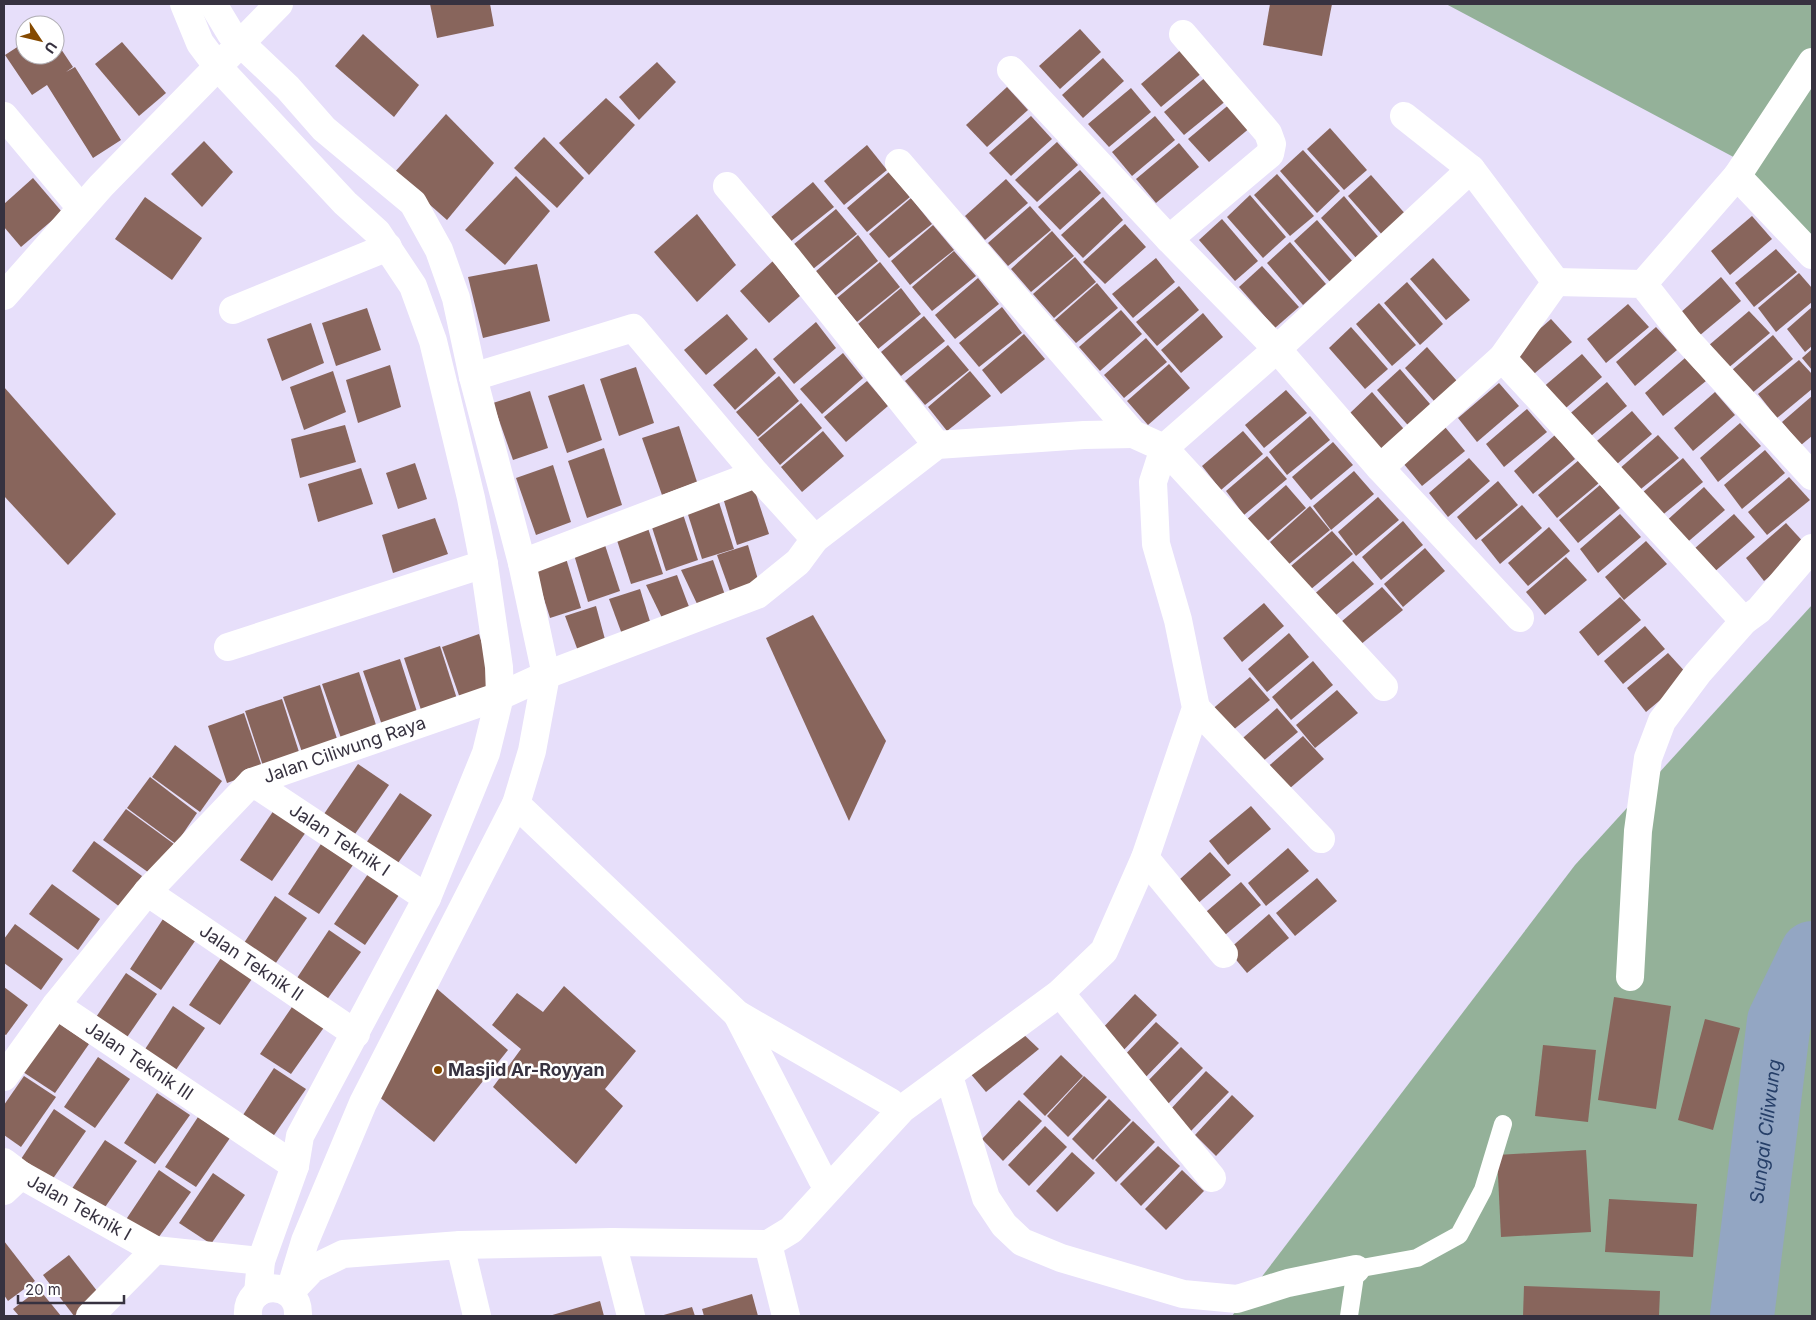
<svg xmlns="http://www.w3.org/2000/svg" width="1816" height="1320" font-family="Inter,sans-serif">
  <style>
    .forest { fill: #94b199 }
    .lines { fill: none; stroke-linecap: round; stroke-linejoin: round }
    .river { stroke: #93a6c3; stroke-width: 64 }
    .building { fill: #88655c }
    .service { stroke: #fff; stroke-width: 18 }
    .minor { stroke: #fff; stroke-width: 28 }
    .poi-dot { fill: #854a00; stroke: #fff; stroke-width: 2 }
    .labels { text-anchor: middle; stroke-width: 5; stroke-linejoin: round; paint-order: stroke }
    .street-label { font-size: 18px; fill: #373240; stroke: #fff }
    .poi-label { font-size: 18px; font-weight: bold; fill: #373240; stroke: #fff; text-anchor: start }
    .water-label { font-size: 19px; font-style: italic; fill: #263f68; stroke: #fff }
  </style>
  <rect width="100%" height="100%" fill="#e7dffa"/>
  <g class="forest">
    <polygon points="1446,4 1812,4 1812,246 1741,161"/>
    <polygon points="1812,605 1812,1316 1232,1316 1575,865"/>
  </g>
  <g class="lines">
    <path class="river" id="s1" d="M1742,1316L1779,1021L1812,953"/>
  </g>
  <g class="building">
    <polygon points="430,4 490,4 494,26 437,38"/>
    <polygon points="1270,4 1332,4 1322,56 1263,45"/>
    <polygon points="1080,29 1101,52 1060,89 1039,66"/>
    <polygon points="363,34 419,85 394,117 335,66"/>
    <polygon points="55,40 73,67 66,72 75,67 121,140 93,158 47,85 32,95 5,55 25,42 25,55 55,55"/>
    <polygon points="122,42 166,93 139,116 95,64"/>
    <polygon points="1183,48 1203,72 1161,107 1141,84"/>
    <polygon points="1103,58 1124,81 1083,118 1062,95"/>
    <polygon points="657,62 676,82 639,120 619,97"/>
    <polygon points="1207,76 1227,100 1184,135 1164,112"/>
    <polygon points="1007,87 1028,110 987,147 966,125"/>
    <polygon points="1131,88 1151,112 1109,147 1088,124"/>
    <polygon points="606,98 635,125 589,175 559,143"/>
    <polygon points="1231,103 1251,127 1209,162 1188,139"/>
    <polygon points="446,114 494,163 447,220 394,173"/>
    <polygon points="1031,116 1052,139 1011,176 989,153"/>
    <polygon points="1155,116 1175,140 1132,176 1112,152"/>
    <polygon points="1330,128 1367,170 1344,190 1307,149"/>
    <polygon points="544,137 584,178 557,208 514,168"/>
    <polygon points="204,141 233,172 202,207 171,174"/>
    <polygon points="1057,142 1078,165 1037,202 1015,180"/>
    <polygon points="1179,143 1199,167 1156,203 1136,179"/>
    <polygon points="867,145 887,170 844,205 824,181"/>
    <polygon points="1303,150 1340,191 1317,213 1280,171"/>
    <polygon points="1080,170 1101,193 1060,230 1038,207"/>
    <polygon points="889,172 910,197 867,232 847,208"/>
    <polygon points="1277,174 1314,216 1290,236 1254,195"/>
    <polygon points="1371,175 1408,217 1384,237 1348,196"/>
    <polygon points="516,176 550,211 505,265 465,230"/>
    <polygon points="33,178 62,212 21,247 4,227 4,204"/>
    <polygon points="1006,179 1028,203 985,240 965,216"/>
    <polygon points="813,182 834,207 790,242 770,218"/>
    <polygon points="1250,195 1286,237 1263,258 1227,217"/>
    <polygon points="1344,196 1380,239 1357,259 1321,218"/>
    <polygon points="145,197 202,238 172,280 115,239"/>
    <polygon points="1103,197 1123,220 1083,258 1061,235"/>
    <polygon points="911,198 932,224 889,258 869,234"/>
    <polygon points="1030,206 1051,230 1008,266 988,243"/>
    <polygon points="836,209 857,234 813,269 793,245"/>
    <polygon points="697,214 736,265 697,302 654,252"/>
    <polygon points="1752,216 1772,239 1730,275 1711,251"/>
    <polygon points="1222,219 1258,261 1235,281 1199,240"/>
    <polygon points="1317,220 1354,263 1331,283 1294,241"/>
    <polygon points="1125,224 1146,247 1105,284 1083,262"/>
    <polygon points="933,225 954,250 910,285 891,261"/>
    <polygon points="1052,231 1074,256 1031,292 1011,269"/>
    <polygon points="858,235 878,261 835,296 815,272"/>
    <polygon points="1290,242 1326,284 1303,305 1267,263"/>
    <polygon points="1776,249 1797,272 1754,307 1735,283"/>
    <polygon points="954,251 976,276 932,311 912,287"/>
    <polygon points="1075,257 1096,282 1054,318 1033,294"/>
    <polygon points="1156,258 1175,282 1133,318 1112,294"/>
    <polygon points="1433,258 1470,300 1446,320 1410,279"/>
    <polygon points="773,261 800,296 769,323 740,291"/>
    <polygon points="880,262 900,287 857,322 837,298"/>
    <polygon points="537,264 550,321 483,338 468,277"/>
    <polygon points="1262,266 1299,307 1275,328 1239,287"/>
    <polygon points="1799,273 1812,288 1812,302 1776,332 1758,308"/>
    <polygon points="1721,277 1741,301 1699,336 1680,313"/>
    <polygon points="978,278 999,304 955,339 935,315"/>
    <polygon points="1407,282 1443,324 1420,345 1384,303"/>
    <polygon points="1097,283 1118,308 1076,343 1055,320"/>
    <polygon points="1179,286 1199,310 1157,346 1136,322"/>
    <polygon points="901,288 921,314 878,349 858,324"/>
    <polygon points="1379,303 1416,345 1392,366 1356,324"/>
    <polygon points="1628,304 1649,327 1606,363 1587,339"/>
    <polygon points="1002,307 1022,333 979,367 959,343"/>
    <polygon points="1812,307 1812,346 1805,352 1787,329"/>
    <polygon points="367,308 381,350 336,366 322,323"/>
    <polygon points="1121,310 1142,334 1100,371 1079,347"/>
    <polygon points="1749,311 1770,333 1727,369 1708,346"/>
    <polygon points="1203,313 1223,337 1181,373 1161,350"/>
    <polygon points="727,314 748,339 706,375 684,350"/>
    <polygon points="924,316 945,341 901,376 881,352"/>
    <polygon points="1551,319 1572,342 1529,378 1510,355"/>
    <polygon points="816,322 836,348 794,384 773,359"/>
    <polygon points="311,323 324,363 282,381 267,339"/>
    <polygon points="1351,327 1388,369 1365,389 1329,348"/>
    <polygon points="1656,327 1677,350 1635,386 1616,362"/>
    <polygon points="1024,334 1045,359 1001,394 982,370"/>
    <polygon points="1773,335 1793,359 1751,394 1732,370"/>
    <polygon points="1146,338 1167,362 1124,398 1104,375"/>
    <polygon points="948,345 969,370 925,405 905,381"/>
    <polygon points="1427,347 1464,389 1441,409 1405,368"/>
    <polygon points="756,348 776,373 735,410 713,385"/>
    <polygon points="1812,349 1812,370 1802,358"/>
    <polygon points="843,353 863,378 822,414 800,389"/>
    <polygon points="1582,354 1602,377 1560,413 1541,389"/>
    <polygon points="1685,358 1706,381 1663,416 1645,393"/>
    <polygon points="1799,360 1812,374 1812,389 1777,418 1758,394"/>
    <polygon points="1169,364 1190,388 1148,425 1127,401"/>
    <polygon points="390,365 401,407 358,423 346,380"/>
    <polygon points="636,367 654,423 619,436 600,379"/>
    <polygon points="1400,369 1436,411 1413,431 1377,390"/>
    <polygon points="333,371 346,412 304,430 290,387"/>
    <polygon points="970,371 991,396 947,431 928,407"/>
    <polygon points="779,376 799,401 758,437 736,412"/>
    <polygon points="867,381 888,406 846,442 824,417"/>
    <polygon points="1607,382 1627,406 1585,441 1566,417"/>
    <polygon points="1499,383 1519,406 1477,442 1458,418"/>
    <polygon points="584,384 602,440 567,453 548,396"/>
    <polygon points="4,387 116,514 68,565 4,496"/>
    <polygon points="1286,390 1307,413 1264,448 1245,425"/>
    <polygon points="530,391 548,448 513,460 493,403"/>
    <polygon points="1372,392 1409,435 1385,455 1349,414"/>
    <polygon points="1715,392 1735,415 1693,451 1674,428"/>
    <polygon points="1812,396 1812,436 1801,445 1782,422"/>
    <polygon points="801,403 822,428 780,465 758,439"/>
    <polygon points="1527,409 1547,432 1504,467 1486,444"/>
    <polygon points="1632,411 1652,434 1610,470 1591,446"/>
    <polygon points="1310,416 1330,440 1287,475 1269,452"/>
    <polygon points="1740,423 1761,446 1718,482 1700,458"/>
    <polygon points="345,425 356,462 300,478 291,439"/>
    <polygon points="679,426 697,482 662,495 642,438"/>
    <polygon points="1445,427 1465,451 1422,486 1403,463"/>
    <polygon points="823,431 844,456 802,492 781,467"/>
    <polygon points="1243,431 1263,454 1221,490 1202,466"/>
    <polygon points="1555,435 1575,459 1533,494 1514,471"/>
    <polygon points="1658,435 1679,458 1636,493 1618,470"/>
    <polygon points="1333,442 1353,465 1311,500 1292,477"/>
    <polygon points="604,448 622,505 587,518 568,461"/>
    <polygon points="1765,450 1785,473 1742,509 1724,485"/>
    <polygon points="1267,456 1287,479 1244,515 1226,491"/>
    <polygon points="1469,458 1490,481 1448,517 1429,493"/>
    <polygon points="1683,458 1703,482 1660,517 1642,493"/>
    <polygon points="1579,460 1599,483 1557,518 1538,495"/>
    <polygon points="415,463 427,499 398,509 386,473"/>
    <polygon points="553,465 571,522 536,535 516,478"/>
    <polygon points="361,468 373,504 318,522 308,484"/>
    <polygon points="1354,471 1374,494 1331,530 1313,506"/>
    <polygon points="1789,477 1810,500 1767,535 1748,512"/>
    <polygon points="1498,481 1518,505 1476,540 1457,517"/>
    <polygon points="752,482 769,534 737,545 721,491"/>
    <polygon points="1286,485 1306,508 1264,544 1245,521"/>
    <polygon points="1600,485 1620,508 1578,543 1559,520"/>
    <polygon points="1704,487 1725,510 1683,546 1664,523"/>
    <polygon points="717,496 734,549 702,559 685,505"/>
    <polygon points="1378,497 1399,520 1356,556 1338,532"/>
    <polygon points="1522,505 1542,528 1500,564 1481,540"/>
    <polygon points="1310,506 1330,530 1288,565 1270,542"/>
    <polygon points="681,508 698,560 666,571 649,518"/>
    <polygon points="1620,514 1641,537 1598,573 1580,549"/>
    <polygon points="1734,514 1755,537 1713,573 1694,549"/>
    <polygon points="435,518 448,554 393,573 382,535"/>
    <polygon points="1403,521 1423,545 1381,580 1362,557"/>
    <polygon points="646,522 663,574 631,584 614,531"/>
    <polygon points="1786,523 1807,546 1764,581 1746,558"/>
    <polygon points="1549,527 1570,551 1528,586 1508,563"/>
    <polygon points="1332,531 1353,554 1310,590 1291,566"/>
    <polygon points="603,539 620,591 588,602 572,548"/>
    <polygon points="1646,541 1667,564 1624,600 1605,577"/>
    <polygon points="748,545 759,583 731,594 717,555"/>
    <polygon points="1425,548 1445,571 1403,607 1384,584"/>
    <polygon points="565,555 581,608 550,618 533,564"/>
    <polygon points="1566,557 1587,580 1545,615 1526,592"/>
    <polygon points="713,560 726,598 699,608 681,570"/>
    <polygon points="1353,561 1374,584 1331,619 1312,596"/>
    <polygon points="677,575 691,612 664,622 646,585"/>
    <polygon points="1382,587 1403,610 1360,645 1341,622"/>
    <polygon points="640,589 652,628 623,637 609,599"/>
    <polygon points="1620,597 1641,620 1598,656 1579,632"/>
    <polygon points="1264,603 1284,626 1242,662 1223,638"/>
    <polygon points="596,606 606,643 578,651 565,616"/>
    <polygon points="813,615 886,741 849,821 766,638"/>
    <polygon points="1645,626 1665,649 1623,684 1604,661"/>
    <polygon points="1289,633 1309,657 1267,692 1248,669"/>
    <polygon points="479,634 497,691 462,704 442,647"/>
    <polygon points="440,646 458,702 423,716 404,658"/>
    <polygon points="1668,653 1689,676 1646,712 1627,688"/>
    <polygon points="400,659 418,715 383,728 363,671"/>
    <polygon points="1313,661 1333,685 1291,720 1272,697"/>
    <polygon points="359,672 377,728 342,741 322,684"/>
    <polygon points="1250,677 1270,700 1227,735 1209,712"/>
    <polygon points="320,685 338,742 303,755 283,697"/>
    <polygon points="1337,690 1358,713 1315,748 1296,725"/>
    <polygon points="282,699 300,755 264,769 245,711"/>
    <polygon points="1277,708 1298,732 1256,767 1236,744"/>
    <polygon points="244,713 263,770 227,783 208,726"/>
    <polygon points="1303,736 1324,759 1282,795 1263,771"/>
    <polygon points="175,745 222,781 200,812 152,777"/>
    <polygon points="358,764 389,785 355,834 324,814"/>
    <polygon points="150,777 197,813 176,844 127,808"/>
    <polygon points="400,793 432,815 398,863 366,843"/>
    <polygon points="1251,806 1271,829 1228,865 1209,841"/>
    <polygon points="126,809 174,844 152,875 103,840"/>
    <polygon points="274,810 306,832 272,881 240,860"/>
    <polygon points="94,841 142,876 120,907 72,871"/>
    <polygon points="321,844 353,865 319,914 288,894"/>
    <polygon points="1288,848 1309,871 1266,906 1248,883"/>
    <polygon points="1210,852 1231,875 1189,911 1170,888"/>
    <polygon points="368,874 399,895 365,945 334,924"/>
    <polygon points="1317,878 1337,901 1295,936 1276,913"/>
    <polygon points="1241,882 1261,905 1219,940 1200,917"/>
    <polygon points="52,884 100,919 78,950 29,914"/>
    <polygon points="275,896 307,918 273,967 242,946"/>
    <polygon points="1269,914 1289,938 1247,973 1228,950"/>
    <polygon points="163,919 195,941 161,990 130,969"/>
    <polygon points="15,924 63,959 41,990 4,963 4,939"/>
    <polygon points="329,930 361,952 326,1001 295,981"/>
    <polygon points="223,955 254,976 220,1025 189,1005"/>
    <polygon points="126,973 157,994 123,1043 92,1023"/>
    <polygon points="564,986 636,1051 605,1089 623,1106 576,1164 493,1087 521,1049 492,1025 517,993 543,1012"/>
    <polygon points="4,987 28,1005 6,1035 4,1034"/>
    <polygon points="435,987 508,1050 434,1142 372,1091"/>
    <polygon points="1135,994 1157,1015 1119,1055 1098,1033"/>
    <polygon points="1614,997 1671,1006 1656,1109 1598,1100"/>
    <polygon points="294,1004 325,1026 291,1074 260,1054"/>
    <polygon points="173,1006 205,1028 171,1077 140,1057"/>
    <polygon points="1705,1019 1740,1028 1713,1130 1678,1120"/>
    <polygon points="57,1022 89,1044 55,1093 23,1072"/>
    <polygon points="1156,1022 1179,1043 1140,1083 1119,1061"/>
    <polygon points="1019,1030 1039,1049 986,1092 964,1066"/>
    <polygon points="1543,1045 1596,1050 1588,1122 1535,1116"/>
    <polygon points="1181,1047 1203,1068 1165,1107 1144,1085"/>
    <polygon points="1061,1055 1083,1076 1045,1116 1023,1094"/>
    <polygon points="98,1057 130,1079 95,1128 64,1107"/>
    <polygon points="274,1068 306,1089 272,1138 241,1118"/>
    <polygon points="1206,1071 1229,1092 1190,1132 1169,1111"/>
    <polygon points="24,1076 56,1097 21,1147 4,1135 4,1105"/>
    <polygon points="1084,1076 1107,1097 1068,1137 1047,1116"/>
    <polygon points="157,1093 190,1115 155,1164 124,1143"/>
    <polygon points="1232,1095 1254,1116 1216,1156 1195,1135"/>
    <polygon points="1109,1099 1131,1120 1093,1160 1072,1139"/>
    <polygon points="1019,1100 1042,1121 1003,1161 982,1139"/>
    <polygon points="54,1109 86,1131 52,1180 21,1159"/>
    <polygon points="198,1117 230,1138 196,1187 165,1167"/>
    <polygon points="1133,1121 1155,1142 1116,1182 1095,1160"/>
    <polygon points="1045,1126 1067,1147 1029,1186 1008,1165"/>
    <polygon points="105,1140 137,1161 103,1210 71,1190"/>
    <polygon points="1158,1146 1180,1166 1141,1206 1120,1184"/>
    <polygon points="1586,1150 1591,1232 1501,1237 1497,1155"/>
    <polygon points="1072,1152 1095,1173 1057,1212 1036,1191"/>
    <polygon points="159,1170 191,1192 156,1241 125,1221"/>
    <polygon points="1182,1170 1204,1191 1166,1230 1145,1209"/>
    <polygon points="213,1173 245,1195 211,1244 179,1223"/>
    <polygon points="1609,1199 1697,1204 1693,1257 1605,1252"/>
    <polygon points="4,1241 35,1281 8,1301 4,1295"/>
    <polygon points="69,1255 101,1296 74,1316 43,1275"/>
    <polygon points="1524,1286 1660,1291 1659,1316 1523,1316"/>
    <polygon points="39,1289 61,1316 19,1316 13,1309"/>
    <polygon points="752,1294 758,1316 704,1316 702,1309"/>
    <polygon points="600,1301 604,1316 549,1316"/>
    <polygon points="692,1307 695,1316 660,1316"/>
  </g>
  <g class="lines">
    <polyline class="service" points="1349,1316 1356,1269 1417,1258 1459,1235 1483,1190 1503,1124"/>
    <g class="minor">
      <polyline points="184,4 200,43 218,67 345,203 377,232 413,286 433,341 471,498 484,564 499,667 500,696 486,753 427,898 300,1136 295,1166 261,1261 258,1293"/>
      <polyline points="213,4 231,34 288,88 324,129 413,203 439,250 456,298 473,377 522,563 546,675 532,751 516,804 363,1103 305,1241 291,1287"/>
      <polyline points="1011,70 1169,239 1277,349 1380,468 1520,618"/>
      <polyline points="4,116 81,208"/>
      <polyline points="1404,116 1471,169"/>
      <polyline points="899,163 1133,434 1164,448 1384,687"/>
      <polyline points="1737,176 1812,255"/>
      <polyline points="727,186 787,257 937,445"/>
      <polyline points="1169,239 1270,154 1272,144 1268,133 1183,34"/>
      <polyline points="1556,282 1643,284 1687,340 1812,476"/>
      <polyline points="1643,284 1737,176 1812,62"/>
      <polyline points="4,296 101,186 279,4"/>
      <polyline points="233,310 388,247"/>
      <polyline points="1502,358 1744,621"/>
      <polyline points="473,377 633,328 756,474"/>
      <polyline points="1380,468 1502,358 1556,282"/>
      <polyline points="522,563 756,474 815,539"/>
      <polyline points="228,647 484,564"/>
      <polyline points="1196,708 1321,839"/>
      <path id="s2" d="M252,782L427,898"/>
      <polyline points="516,804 737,1014 890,1102"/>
      <polyline points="1145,858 1224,954"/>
      <path id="s3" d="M147,892L356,1034"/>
      <polyline points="1630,977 1638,831 1648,758 1662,721 1698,673 1744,621 1759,610 1812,548"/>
      <polyline points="1060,993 1212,1178"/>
      <path id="s4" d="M56,1005L295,1166"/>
      <polyline points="737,1014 822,1179"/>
      <polyline points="949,1076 986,1198 1004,1225 1022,1242 1061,1258 1183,1294 1237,1299 1288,1283 1356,1269"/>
      <path id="s5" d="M4,1077L56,1005L147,892L252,782L500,696L546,675L757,595L798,562L815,539L937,445L1084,435L1133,434"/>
      <path id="s6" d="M4,1162L21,1175L155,1250L261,1261"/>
      <polyline points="4,1191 21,1175"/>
      <polyline points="612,1242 631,1316"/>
      <polyline points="768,1244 786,1316"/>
      <polyline points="460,1245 477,1316"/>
      <polyline points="289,1293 312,1269 343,1254 460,1245 612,1242 768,1244 791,1230 902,1109 1060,993 1104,951 1145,858 1196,708 1178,620 1156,544 1153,482 1164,448 1277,349 1471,169 1556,282"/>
      <polyline points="90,1316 155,1250"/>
      <path d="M248,1316C245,1280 300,1278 298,1316"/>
    </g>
  </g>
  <circle class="poi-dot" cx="438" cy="1070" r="5"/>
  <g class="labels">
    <g class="street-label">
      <text dy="6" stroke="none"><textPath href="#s5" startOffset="484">Jalan Ciliwung Raya</textPath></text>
      <text dy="6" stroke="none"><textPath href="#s2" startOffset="105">Jalan Teknik I</textPath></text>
      <text dy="6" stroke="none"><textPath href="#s3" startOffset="126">Jalan Teknik II</textPath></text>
      <text dy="6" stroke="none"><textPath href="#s4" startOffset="100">Jalan Teknik III</textPath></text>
      <text dy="6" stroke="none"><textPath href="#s6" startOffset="88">Jalan Teknik I</textPath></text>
    </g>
    <g class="poi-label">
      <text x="448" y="1076">Masjid Ar-Royyan</text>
    </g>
    <g class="water-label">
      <text dy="7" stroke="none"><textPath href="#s1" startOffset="186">Sungai Ciliwung</textPath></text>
    </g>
  </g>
  <rect width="1816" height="1320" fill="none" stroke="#373240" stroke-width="10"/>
  <g transform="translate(40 40) rotate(125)"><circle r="24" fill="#ffffff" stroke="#afadb3"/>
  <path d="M0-4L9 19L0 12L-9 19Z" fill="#854a00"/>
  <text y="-8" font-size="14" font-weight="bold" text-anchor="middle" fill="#373240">U</text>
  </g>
  <path d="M18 1295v8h106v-8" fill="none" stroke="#373240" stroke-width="2.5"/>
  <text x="25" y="1295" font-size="15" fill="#373240" stroke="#ffffff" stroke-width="4" paint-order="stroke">20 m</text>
</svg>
